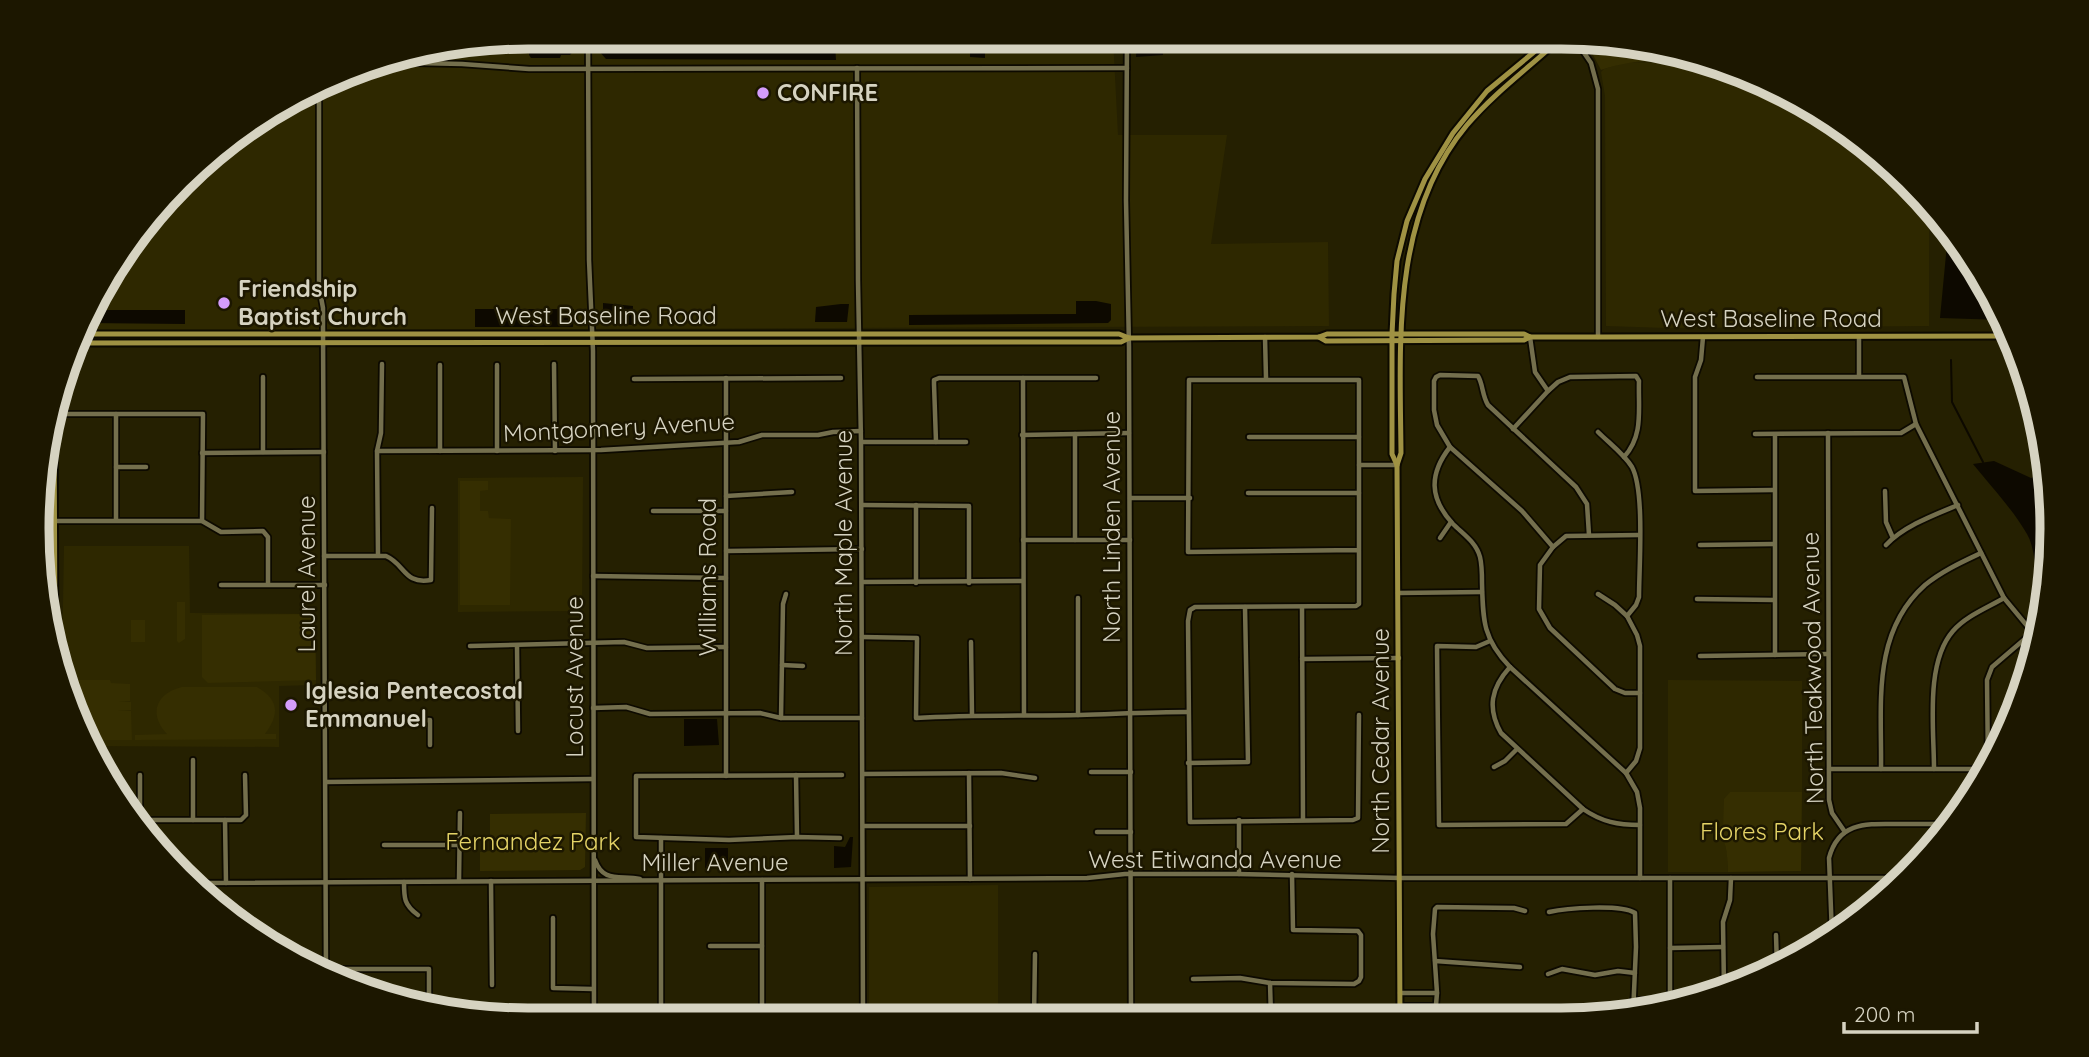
<svg xmlns="http://www.w3.org/2000/svg" width="2089" height="1057" font-family="Quicksand,sans-serif">
  <style>
    .built { fill: #2e2800 }
    .green { fill: #352e01 }
    .water { fill: #0d0900 }
    .lines { fill: none; stroke-linecap: round; stroke-linejoin: round }
    .stream { stroke: #0d0900; stroke-width: 2 }
    .minor-casing { stroke: #0d0a00; stroke-width: 8 }
    .major-casing { stroke: #0d0a00; stroke-width: 9 }
    .minor { stroke: #746f4d; stroke-width: 4.5 }
    .major { stroke: #9f9243; stroke-width: 5 }
    .poi-dot { fill: #d49cfb; stroke: #1c1700; stroke-width: 2.5 }
    .labels { text-anchor: middle; stroke-width: 5; stroke-linejoin: round; paint-order: stroke }
    .poi-label { font-size: 24px; font-weight: bold; fill: #d6d3c1; stroke: #1c1700; text-anchor: start }
    .street-label { font-size: 24px; fill: #d6d3c1; stroke: #1c1700 }
    .park-label { font-size: 24px; fill: #e4d366; stroke: #1c1700 }
    .rim { fill: none; stroke: #d6d3c1; stroke-width: 9 }
  </style>
  <rect width="100%" height="100%" fill="#252001"/>
  <g class="built">
    <polygon points="529,37 1113,37 1118,135 1227,135 1211,244 1328,242 1329,326 85,331 103,282 159,205 229,139 370,63"/>
    <polygon points="1626,62 1667,63 1673,68 1722,67 1757,97 1871,149 1929,203 1929,326 1666,328 1606,326 1605,96 1601,72 1604,69"/>
    <polygon points="583,477 582,611 458,612 458,478"/>
    <polygon points="64,546 189,546 190,613 315,614 316,685 279,686 279,747 88,746 62,662"/>
    <polygon points="1668,680 1802,681 1802,792 1730,792 1723,830 1719,834 1724,838 1727,853 1728,872 1668,872"/>
    <polygon points="998,885 998,1012 869,1011 869,887"/>
  </g>
  <g class="green">
    <path d="M1584,38L1687,53L1778,87L1865,143L1863,146L1757,97L1722,67L1673,68C1657,55 1619,64 1601,70Z"/>
    <polygon points="460,481 488,481 488,490 480,491 480,511 488,511 489,518 511,519 510,605 460,605"/>
    <polygon points="177,602 185,602 185,639 179,643 177,641"/>
    <polygon points="315,614 316,680 208,683 202,677 202,615"/>
    <rect x="131" y="620" width="14" height="22"/>
    <polygon points="70,680 110,680 111,683 130,684 130,701 119,702 131,702 131,710 118,711 131,711 132,740 86,740 70,687"/>
    <path d="M182,687H257C280,700 279,715 265,734H276V739L135,740V735L167,734C148,714 156,693 182,687Z"/>
    <path d="M1730,792H1802L1801,871L1728,872C1727,859 1728,843 1719,834L1723,830L1724,799Z"/>
    <polygon points="586,813 585,867 580,870 480,871 480,852 490,851 490,814"/>
  </g>
  <g class="water">
    <polygon points="530,37 575,37 575,49 570,55 561,55 560,58 531,58 529,55"/>
    <polygon points="599,37 660,37 661,44 835,44 836,60 606,59 599,51"/>
    <polygon points="970,37 985,37 985,58 970,57"/>
    <polygon points="1137,37 1162,37 1163,55 1136,57"/>
    <polygon points="1958,243 1986,282 2003,320 1940,318 1947,244"/>
    <polygon points="1076,301 1096,301 1111,304 1111,320 1108,323 909,325 909,315 1076,314"/>
    <polygon points="603,303 633,306 632,325 603,322"/>
    <polygon points="841,304 849,304 847,322 815,322 816,307"/>
    <polygon points="475,309 574,309 573,327 475,327"/>
    <polygon points="92,310 185,310 185,324 87,323"/>
    <path d="M1994,461L2031,478L2048,473L2051,560L2046,590C2032,574 2037,551 2027,534C2014,511 1990,485 1973,464Z"/>
    <polygon points="684,719 717,719 719,745 684,746"/>
    <polygon points="850,837 853,837 851,867 834,868 834,846 845,847"/>
    <rect x="705" y="848" width="23" height="20"/>
  </g>
  <g class="lines">
    <polyline class="stream" points="1951,360 1952,402 1983,462"/>
    <defs>
      <g id="minor">
        <polyline points="588,37 589,260 593,351 594,1019"/>
        <polyline points="1127,37 1126,200 1129,347 1131,1017"/>
        <polyline points="1574,38 1591,63 1598,89 1598,337"/>
        <polyline points="374,62 462,64 529,69 1127,68"/>
        <polyline points="857,68 858,281 861,442 863,1018"/>
        <polyline points="319,91 319,286 323,308 323,326 326,975"/>
        <polyline points="1265,337 1266,378"/>
        <polyline points="1530,337 1535,372 1548,391"/>
        <polyline points="1703,337 1701,360 1695,377 1695,491 1774,490"/>
        <polyline points="1859,337 1859,376"/>
        <polyline points="554,364 555,451"/>
        <polyline points="497,365 497,451"/>
        <polyline points="1757,377 1904,377 1916,424 2004,598 2038,639"/>
        <polyline points="726,378 726,776"/>
        <polyline points="1023,378 1024,715"/>
        <polyline points="634,379 841,378"/>
        <polyline points="54,414 203,414 202,521"/>
        <path d="M1513,429L1548,391L1558,382L1570,377L1636,376L1639,381C1638,409 1644,435 1624,457"/>
        <path d="M1598,432C1609,443 1624,454 1632,467C1645,491 1639,568 1639,597L1636,605L1627,616L1615,605L1598,594"/>
        <polyline points="1828,433 1829,800 1832,813 1845,832"/>
        <polyline points="1755,434 1901,433 1916,424"/>
        <polyline points="1022,435 1129,433"/>
        <polyline points="1775,435 1775,655"/>
        <polyline points="1249,437 1359,437"/>
        <polyline points="862,442 966,442"/>
        <polyline points="936,442 934,384 934,380 939,378 1096,378"/>
        <path d="M1450,447C1429,474 1429,498 1453,524C1463,534 1476,542 1480,557C1482,565 1482,574 1482,583C1483,621 1483,639 1510,667L1626,773"/>
        <polyline points="377,451 601,450 739,442 762,435 818,435 833,432 861,431"/>
        <polyline points="440,451 440,365"/>
        <polyline points="263,452 263,377"/>
        <polyline points="202,453 324,452"/>
        <polyline points="1359,465 1397,465"/>
        <polyline points="116,467 146,467"/>
        <polyline points="1885,491 1886,522 1893,538"/>
        <polyline points="1248,493 1359,493"/>
        <polyline points="726,496 792,492"/>
        <polyline points="1130,498 1190,498"/>
        <polyline points="862,505 969,506 969,583"/>
        <polyline points="916,505 916,583"/>
        <polyline points="653,511 726,511"/>
        <polyline points="116,520 116,414"/>
        <polyline points="55,521 202,521 221,532 263,531 268,537 268,584"/>
        <polyline points="1639,535 1566,536 1553,547 1540,565 1539,609 1550,628 1615,689 1625,693 1640,693"/>
        <polyline points="1440,538 1451,522"/>
        <polyline points="1023,540 1130,540"/>
        <polyline points="1075,540 1075,434"/>
        <polyline points="1700,545 1774,544"/>
        <path d="M1886,545C1904,526 1934,515 1958,505"/>
        <path d="M1553,547L1522,511L1450,447L1437,425L1434,410V381L1436,377L1440,375L1478,376C1483,384 1482,395 1488,405L1576,487L1587,504L1589,535"/>
        <path d="M1359,550L1188,552L1189,380H1359C1359,455 1359,529 1359,604L1356,606L1195,607L1190,610L1188,621L1190,822L1353,820L1358,818L1359,715"/>
        <polyline points="726,551 862,549"/>
        <polyline points="378,555 377,451 381,433 382,364"/>
        <path d="M324,556H386C405,564 404,585 431,580L432,508"/>
        <polyline points="593,576 726,578"/>
        <polyline points="862,582 1023,581"/>
        <polyline points="221,585 325,585"/>
        <polyline points="41,587 55,587"/>
        <polyline points="1398,593 1482,592"/>
        <polyline points="1078,598 1078,715"/>
        <polyline points="1697,599 1774,600"/>
        <polyline points="1302,607 1303,820"/>
        <polyline points="1627,616 1637,635 1640,646 1640,748 1636,761 1626,773 1637,792 1640,808 1640,878"/>
        <path d="M862,637L917,638L916,718C971,715 1025,716 1080,715C1116,714 1152,712 1188,712"/>
        <polyline points="1490,641 1476,647 1437,646 1439,825 1566,824 1583,809"/>
        <polyline points="971,642 972,715"/>
        <polyline points="470,646 624,642 647,648 726,647"/>
        <polyline points="517,646 518,731"/>
        <polyline points="1700,656 1828,654"/>
        <polyline points="1302,659 1399,658"/>
        <polyline points="782,665 803,666"/>
        <path d="M1510,667C1491,688 1487,708 1501,733L1583,809C1602,822 1618,825 1640,825"/>
        <polyline points="593,708 626,707 650,714 760,713 781,718 862,718"/>
        <polyline points="781,718 783,604 786,594"/>
        <polyline points="325,721 430,720 430,745"/>
        <polyline points="193,760 193,820"/>
        <polyline points="1188,763 1248,762 1245,607"/>
        <polyline points="1988,766 1987,680 1992,667 2033,632"/>
        <polyline points="1494,767 1505,761 1517,749"/>
        <polyline points="1829,769 1986,769"/>
        <path d="M1881,769C1882,705 1871,633 1925,585C1942,571 1962,562 1981,553"/>
        <path d="M1934,769C1934,728 1925,663 1953,631C1966,616 1987,608 2004,598"/>
        <polyline points="1091,772 1131,772"/>
        <polyline points="969,773 970,879"/>
        <polyline points="863,774 1001,773 1035,778"/>
        <polyline points="796,775 797,837"/>
        <polyline points="326,782 593,779"/>
        <polyline points="140,819 140,775"/>
        <polyline points="141,820 241,820 246,815 245,775"/>
        <polyline points="225,820 226,883"/>
        <polyline points="863,826 970,826"/>
        <polyline points="1097,832 1131,832"/>
        <polyline points="661,838 661,1012"/>
        <polyline points="840,838 797,837 729,840 636,837 636,776 842,775"/>
        <polyline points="384,845 459,845"/>
        <path d="M595,860C603,883 620,875 640,879"/>
        <polyline points="1239,874 1239,820"/>
        <polyline points="1670,878 1670,1004"/>
        <polyline points="762,880 762,1004"/>
        <polyline points="459,881 460,813"/>
        <polyline points="491,881 492,985"/>
        <path d="M404,882C404,898 404,905 418,915"/>
        <polyline points="190,883 1087,878 1125,874 1237,874 1400,878 1904,878"/>
        <path d="M1549,912C1566,908 1621,904 1635,913L1636,947L1633,1014"/>
        <polyline points="553,918 553,988 593,989"/>
        <polyline points="1776,935 1777,967"/>
        <path d="M1832,935L1829,858C1839,820 1869,824 1900,824C1917,824 1933,824 1950,824"/>
        <polyline points="710,946 762,946"/>
        <polyline points="1670,948 1723,947"/>
        <polyline points="1435,961 1520,967"/>
        <polyline points="326,969 429,969 429,1008"/>
        <polyline points="1548,974 1562,969 1595,975 1618,971 1635,973"/>
        <polyline points="1193,979 1240,978 1270,983 1354,984 1359,981 1361,977 1361,935 1358,931 1293,930 1292,874"/>
        <polyline points="1270,983 1271,1017"/>
        <polyline points="1724,989 1723,922 1730,900 1731,878"/>
        <polyline points="1400,993 1437,993"/>
        <polyline points="1633,1000 1670,1001"/>
        <polyline points="1400,1006 1434,1006"/>
        <polyline points="594,1012 727,1012"/>
        <polyline points="1435,1017 1437,993 1433,934 1435,909 1437,907 1514,908 1525,911"/>
        <polyline points="1034,1018 1035,954"/>
      </g>
      <g id="major">
        <polyline points="83,334 1119,334 1129,338 1319,337 1327,334 1524,334 1530,337"/>
        <polyline points="1319,337 1326,341 1524,340 1530,337 1598,337 2011,336"/>
        <polyline points="80,343 1121,342 1129,338"/>
        <polyline points="54,411 55,639"/>
        <polyline points="1397,465 1392,454 1392,334 1394,294 1397,261 1407,221 1425,179 1453,133 1487,91 1551,38"/>
        <path d="M1400,1017L1397,465L1401,453C1400,342 1391,216 1467,125C1495,92 1530,67 1561,38"/>
      </g>
    </defs>
    <use href="#minor" class="minor-casing"/>
    <use href="#major" class="major-casing"/>
    <use href="#minor" class="minor"/>
    <use href="#major" class="major"/>
  </g>
  <g class="poi-dot">
    <circle cx="763" cy="93" r="7"/>
    <circle cx="224" cy="303" r="7"/>
    <circle cx="291" cy="705" r="7"/>
  </g>
  <g class="labels">
    <g class="poi-label">
      <text x="777" y="101">CONFIRE</text>
      <text x="238" y="297">Friendship<tspan x="238" dy="28">Baptist Church</tspan></text>
      <text x="305" y="699">Iglesia Pentecostal<tspan x="305" dy="28">Emmanuel</tspan></text>
    </g>
    <g class="street-label">
      <text x="606" y="324">West Baseline Road</text>
      <text x="1771" y="327">West Baseline Road</text>
      <text transform="translate(619 428) rotate(-3)" y="8">Montgomery Avenue</text>
      <text transform="translate(1112 527) rotate(-90)" y="8">North Linden Avenue</text>
      <text transform="translate(844 543) rotate(-90)" y="8">North Maple Avenue</text>
      <text transform="translate(307 574) rotate(-90)" y="8">Laurel Avenue</text>
      <text transform="translate(708 577) rotate(-90)" y="8">Williams Road</text>
      <text transform="translate(1813 668) rotate(-91)" y="8">North Teakwood Avenue</text>
      <text transform="translate(575 677) rotate(-90)" y="8">Locust Avenue</text>
      <text transform="translate(1381 741) rotate(-90)" y="8">North Cedar Avenue</text>
      <text x="1215" y="868">West Etiwanda Avenue</text>
      <text x="715" y="871">Miller Avenue</text>
    </g>
    <g class="park-label">
      <text x="1762" y="840">Flores Park</text>
      <text x="533" y="850">Fernandez Park</text>
    </g>
  </g>
  <path d="M0 0H2089V1057H0ZM528 49H1561A479 479 0 0 1 2040 528V529A479 479 0 0 1 1561 1008H528A479 479 0 0 1 49 529V528A479 479 0 0 1 528 49Z" fill="#1c1700" fill-rule="evenodd"/>
  <path class="rim" d="M528 49H1561A479 479 0 0 1 2040 528V529A479 479 0 0 1 1561 1008H528A479 479 0 0 1 49 529V528A479 479 0 0 1 528 49Z"/>
  <path d="M1844 1022v10h133v-10" fill="none" stroke="#d6d3c1" stroke-width="3.5"/>
  <text x="1854" y="1022" font-size="21" fill="#d6d3c1" stroke="#1c1700" stroke-width="5" paint-order="stroke">200 m</text>
</svg>
